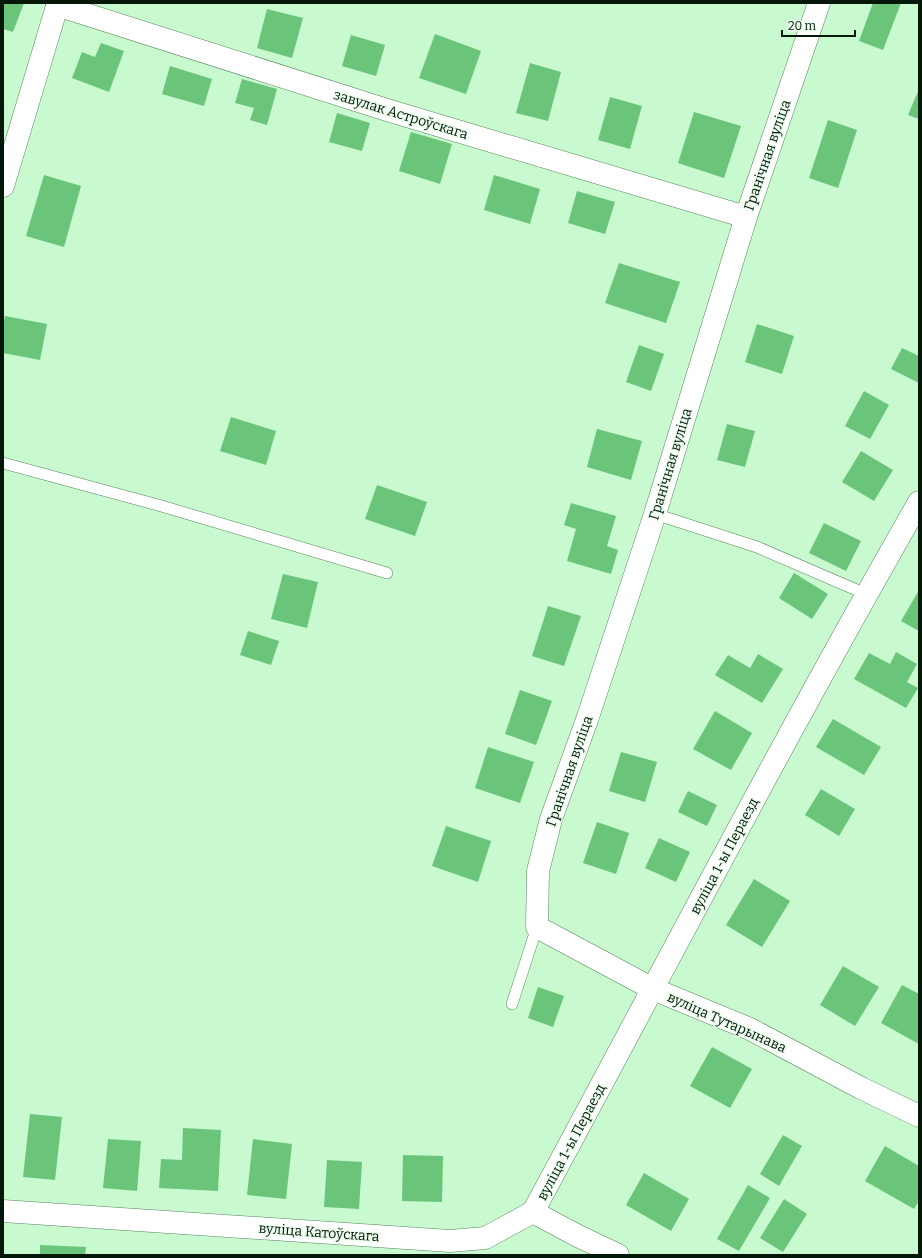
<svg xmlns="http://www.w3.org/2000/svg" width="922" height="1258" font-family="Bitter,serif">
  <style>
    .building { fill: #6ac57b }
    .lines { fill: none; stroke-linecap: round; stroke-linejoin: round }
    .service-casing { stroke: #57845e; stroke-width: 12 }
    .minor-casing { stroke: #57845e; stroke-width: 23 }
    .secondary-casing { stroke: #57845e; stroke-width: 23 }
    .service { stroke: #fff; stroke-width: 11 }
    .minor { stroke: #fff; stroke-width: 22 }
    .secondary { stroke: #fff; stroke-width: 22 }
    .labels { text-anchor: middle; stroke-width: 3; stroke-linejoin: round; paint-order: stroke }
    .street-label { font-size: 14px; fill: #051708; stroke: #ebfeed }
  </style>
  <rect width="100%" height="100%" fill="#c9f9cf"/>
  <g class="building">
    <polygon points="3,3 24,3 13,32 3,29"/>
    <polygon points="873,3 901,3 883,50 859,41"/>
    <polygon points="267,9 303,18 292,58 257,48"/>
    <polygon points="435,34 481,51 466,94 419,78"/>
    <polygon points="351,35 385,45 376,76 342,66"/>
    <polygon points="101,43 124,51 109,92 72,78 82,52 95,57"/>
    <polygon points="530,63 561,72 548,121 516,113"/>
    <polygon points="170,66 212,79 204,106 162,94"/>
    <polygon points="242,79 277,89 267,125 250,120 254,108 235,103"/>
    <polygon points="919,89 919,119 908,115"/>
    <polygon points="610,97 642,106 630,149 598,140"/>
    <polygon points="694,112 741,126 724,178 678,163"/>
    <polygon points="337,113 370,123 362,151 329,142"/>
    <polygon points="828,120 857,130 838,188 809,178"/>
    <polygon points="411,132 452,144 440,184 399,171"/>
    <polygon points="44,175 81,186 64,247 26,236"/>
    <polygon points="494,175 540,189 530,224 484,210"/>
    <polygon points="577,191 615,202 605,234 568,223"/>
    <polygon points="619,263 680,282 666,323 605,303"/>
    <polygon points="5,316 47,324 40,360 3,353 3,326"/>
    <polygon points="757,324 794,336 782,374 745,362"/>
    <polygon points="639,345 664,354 651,391 626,382"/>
    <polygon points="902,348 919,356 919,383 891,369"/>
    <polygon points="864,391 889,405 870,439 845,426"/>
    <polygon points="231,417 276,431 266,465 220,451"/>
    <polygon points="727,424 755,431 745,467 717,460"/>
    <polygon points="597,429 642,441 631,480 587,467"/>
    <polygon points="861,451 893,470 874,501 842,482"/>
    <polygon points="377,485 427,502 415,536 365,519"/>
    <polygon points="571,503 616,516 607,546 618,550 611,574 567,561 576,529 564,525"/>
    <polygon points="824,523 861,541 846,571 809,553"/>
    <polygon points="794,573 828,594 812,619 779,598"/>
    <polygon points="283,574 318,582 307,628 271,619"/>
    <polygon points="919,590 919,631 901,621"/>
    <polygon points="548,606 581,616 564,666 532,656"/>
    <polygon points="248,631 279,641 271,665 240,655"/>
    <polygon points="896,652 917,664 907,682 918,688 906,708 854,679 869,653 890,664"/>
    <polygon points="758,654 783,669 762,703 715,675 728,655 750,668"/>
    <polygon points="520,690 552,701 536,745 505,734"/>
    <polygon points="715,711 752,733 731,770 693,749"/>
    <polygon points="833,719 881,747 864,775 816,747"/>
    <polygon points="488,747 534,762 520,803 475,788"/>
    <polygon points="621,752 657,762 645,802 609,791"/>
    <polygon points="821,789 855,809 839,836 805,815"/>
    <polygon points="688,791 717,805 707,826 678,812"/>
    <polygon points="597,822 629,833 616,874 583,863"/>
    <polygon points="446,826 491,841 478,882 432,866"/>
    <polygon points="659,838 690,852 676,882 645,868"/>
    <polygon points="754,879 790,901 762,947 726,925"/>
    <polygon points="843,966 879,987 855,1026 820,1005"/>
    <polygon points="902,985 919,994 919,1044 881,1023"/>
    <polygon points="538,987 564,996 553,1027 528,1018"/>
    <polygon points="712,1047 752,1069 730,1108 690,1086"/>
    <polygon points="30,1114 62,1117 55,1180 23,1177"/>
    <polygon points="183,1128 221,1130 218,1191 159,1188 161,1159 182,1160"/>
    <polygon points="783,1135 802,1146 779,1186 760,1174"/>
    <polygon points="108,1139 141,1141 137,1191 103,1188"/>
    <polygon points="253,1139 292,1144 286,1199 247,1195"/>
    <polygon points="885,1146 919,1166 919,1201 914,1209 865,1181"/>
    <polygon points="403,1155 443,1156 442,1202 402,1201"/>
    <polygon points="327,1160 362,1162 359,1209 324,1207"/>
    <polygon points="644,1173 689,1199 671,1231 626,1205"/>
    <polygon points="748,1185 770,1198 739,1251 717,1239"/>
    <polygon points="784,1199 807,1214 783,1252 760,1238"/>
    <polygon points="40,1245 86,1247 85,1255 40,1255"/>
  </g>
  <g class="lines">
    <defs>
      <g id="service">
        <polyline points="3,463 158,505 387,573"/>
        <polyline points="655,514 757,547 866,594"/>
        <polyline points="512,1004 537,927"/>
      </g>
      <g id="minor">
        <polyline points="819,3 746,217 655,514 588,717 551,819 538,871 537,927 653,989 750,1029 861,1088 919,1116"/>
        <polyline points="57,5 387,110 746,217"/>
        <polyline points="3,1211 450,1241 485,1238 533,1212 578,1236 618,1255"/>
        <path d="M533,1212C661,975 785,736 919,502"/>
      </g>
      <polyline id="secondary" points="3,186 58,3"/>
    </defs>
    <use href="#service" class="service-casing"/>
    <use href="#minor" class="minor-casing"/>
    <use href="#secondary" class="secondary-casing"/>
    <use href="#service" class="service"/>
    <use href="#minor" class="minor"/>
    <use href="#secondary" class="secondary"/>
  </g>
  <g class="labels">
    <g class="street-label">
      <text transform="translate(401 114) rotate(17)" y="5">завулак Астроўскага</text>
      <text transform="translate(767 155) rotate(-71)" y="5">Гранічная вуліца</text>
      <text transform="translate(670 464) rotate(-73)" y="5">Гранічная вуліца</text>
      <text transform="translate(569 771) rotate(-71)" y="5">Гранічная вуліца</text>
      <text transform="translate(724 856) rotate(-62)" y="5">вуліца 1-ы Пераезд</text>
      <text transform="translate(727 1022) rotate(24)" y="5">вуліца Тутарынава</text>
      <text transform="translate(571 1142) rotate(-62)" y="5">вуліца 1-ы Пераезд</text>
      <text transform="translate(319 1232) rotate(4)" y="5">вуліца Катоўскага</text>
    </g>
  </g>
  <rect width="922" height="1258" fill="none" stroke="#051708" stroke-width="8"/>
  <path d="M782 30v6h73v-6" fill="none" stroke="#051708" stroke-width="2"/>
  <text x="788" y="30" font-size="12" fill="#051708" stroke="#ebfeed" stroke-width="3" paint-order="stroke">20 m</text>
</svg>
